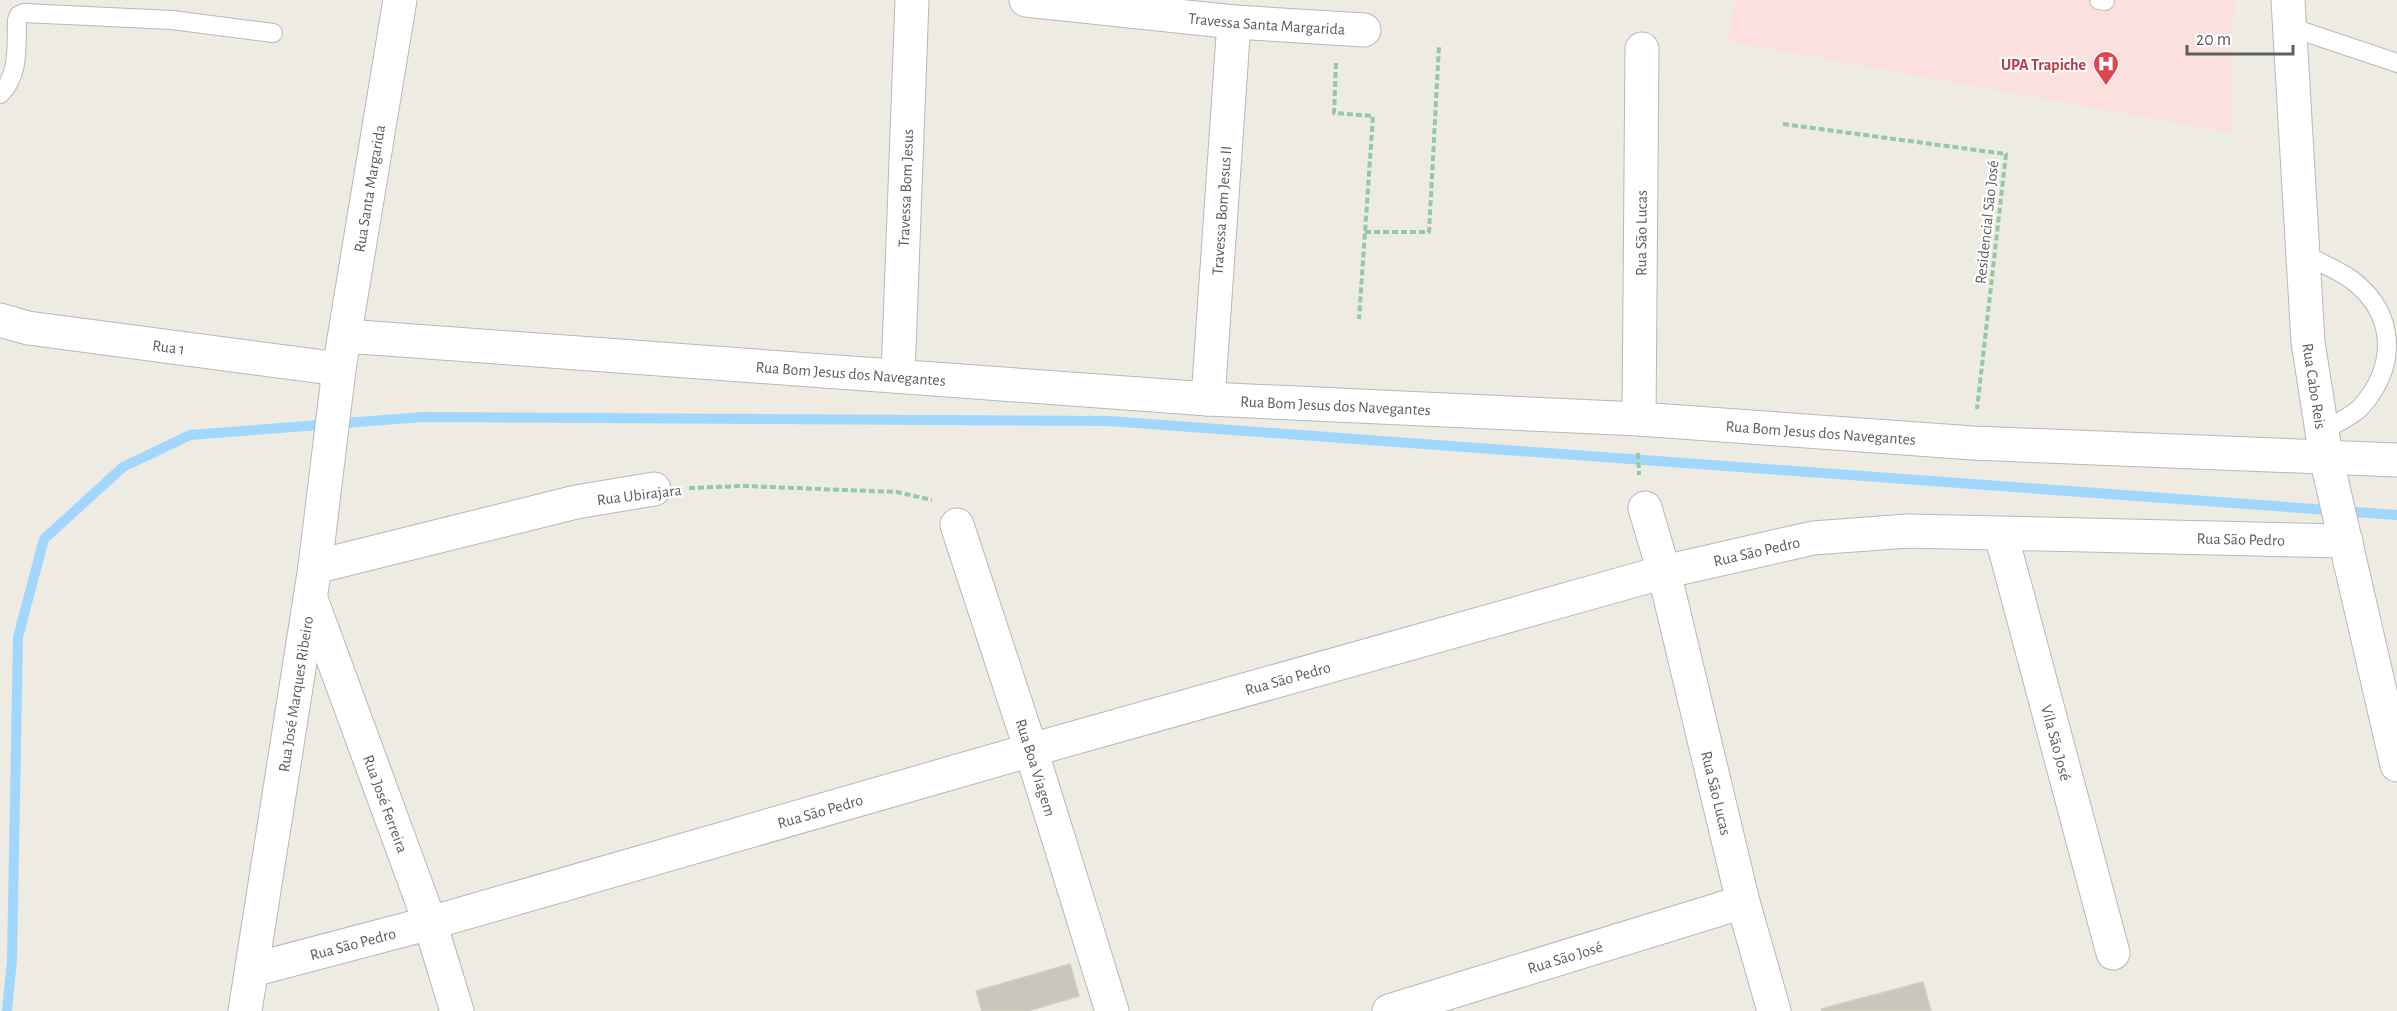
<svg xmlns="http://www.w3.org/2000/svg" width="2397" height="1011" font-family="'Alegreya Sans',sans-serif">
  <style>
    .medical { fill: #fce0dd }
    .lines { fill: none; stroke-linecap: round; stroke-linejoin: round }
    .stream { stroke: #a1d7ff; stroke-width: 10 }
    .building { fill: #c9c6bf; stroke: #d3cdc0; stroke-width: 1.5 }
    .lane-casing { stroke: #b5b8bd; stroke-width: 20 }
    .street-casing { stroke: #b5b8bd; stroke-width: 35 }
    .secondary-casing { stroke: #b6b9bf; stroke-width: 35 }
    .path { stroke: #96c8a4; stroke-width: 4; stroke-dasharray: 6 3; stroke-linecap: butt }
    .lane { stroke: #fff; stroke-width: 18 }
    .street { stroke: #fff; stroke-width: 33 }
    .secondary { stroke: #fff; stroke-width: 33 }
    .labels { text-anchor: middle; stroke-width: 4.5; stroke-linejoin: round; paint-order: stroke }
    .street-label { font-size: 16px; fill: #5b5f64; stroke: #fff }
    .health-label { font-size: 16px; font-weight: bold; fill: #be3a42; stroke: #fff; text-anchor: end }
  </style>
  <rect width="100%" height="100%" fill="#eeebe2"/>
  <polygon class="medical" points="1735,0 2234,0 2231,133 1728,41"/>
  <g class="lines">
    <polyline class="stream" points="7,1011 12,960 18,637 44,539 123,467 190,435 423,417 1109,421 2397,515"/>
  </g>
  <g class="building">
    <polygon points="1070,964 1079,996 1028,1011 982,1011 976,991"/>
    <polygon points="1923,982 1931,1011 1822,1011 1821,1009"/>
  </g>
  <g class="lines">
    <defs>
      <g id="lane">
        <polyline points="2099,0 2105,1"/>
        <polyline points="2290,27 2397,63"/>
        <path d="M0,94C20,76 16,45 17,20L19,15L24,13L172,20L273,33"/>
        <path d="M2303,254C2319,262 2338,270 2352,280C2397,315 2397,366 2361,407C2351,417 2335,424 2322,431"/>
      </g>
      <g id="street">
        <path id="s1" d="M1026,0L1234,22L1364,30"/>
        <path id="s2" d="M0,320L28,328L339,369"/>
        <path id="s3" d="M345,336L1208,399L1639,419L1973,443L2397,460"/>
        <path id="s4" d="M898,376L912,0"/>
        <path id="s5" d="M1208,399L1234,22"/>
        <path id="s6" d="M1639,419L1642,49"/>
        <path id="s7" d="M1645,508L1664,572L1743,902L1774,1011"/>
        <path id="s8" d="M957,525L1031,750L1112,1011"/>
        <path id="s9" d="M2001,534L2113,953"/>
        <polyline points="315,567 576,502 654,489"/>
        <path id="s10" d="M311,599L430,923L457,1011"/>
        <path id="s11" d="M252,970L430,923L1031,750L1664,572L1813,538L1908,531L2346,541"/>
        <path id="s12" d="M245,1011L315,567L339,369L400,0"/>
        <path id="s13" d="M1389,1011L1743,902"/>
      </g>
      <g id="secondary">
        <path id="s14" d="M2288,0L2308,342L2326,457L2397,765"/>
      </g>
    </defs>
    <use href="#lane" class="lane-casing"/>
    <use href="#street" class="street-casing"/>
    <use href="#secondary" class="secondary-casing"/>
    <g class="path">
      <polyline points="1336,63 1334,113 1373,116 1359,319"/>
      <polyline points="1783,124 2006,154 1977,409"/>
      <polyline points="1365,232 1429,232 1439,46"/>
      <polyline points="1638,453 1639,475"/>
      <polyline points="689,488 743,486 897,492 932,500"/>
    </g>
    <use href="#lane" class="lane"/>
    <use href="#street" class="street"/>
    <use href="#secondary" class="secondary"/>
  </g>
  <defs>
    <symbol id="hospital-pin" viewBox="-11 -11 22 30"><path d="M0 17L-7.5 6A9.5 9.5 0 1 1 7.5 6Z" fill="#e0444e" stroke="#fff"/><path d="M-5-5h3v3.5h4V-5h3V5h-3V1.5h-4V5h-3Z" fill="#fff"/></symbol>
  </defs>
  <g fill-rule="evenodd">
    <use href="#hospital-pin" x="2091" y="49" width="30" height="40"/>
  </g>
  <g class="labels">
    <g class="street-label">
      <text dy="6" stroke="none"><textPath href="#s1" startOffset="242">Travessa Santa Margarida</textPath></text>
      <text dy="6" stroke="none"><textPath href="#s12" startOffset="832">Rua Santa Margarida</textPath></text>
      <text dy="6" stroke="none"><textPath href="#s4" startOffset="188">Travessa Bom Jesus</textPath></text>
      <text dy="6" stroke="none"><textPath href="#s5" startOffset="189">Travessa Bom Jesus II</textPath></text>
      <text transform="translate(1986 222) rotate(-84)" y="6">Residencial São José</text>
      <text dy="6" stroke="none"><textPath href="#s6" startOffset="186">Rua São Lucas</textPath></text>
      <text dy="6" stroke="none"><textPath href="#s2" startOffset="171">Rua 1</textPath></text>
      <text dy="6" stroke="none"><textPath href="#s3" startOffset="507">Rua Bom Jesus dos Navegantes</textPath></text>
      <text dy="6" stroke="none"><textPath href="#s14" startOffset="387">Rua Cabo Reis</textPath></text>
      <text dy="6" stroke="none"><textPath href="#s3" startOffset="993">Rua Bom Jesus dos Navegantes</textPath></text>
      <text dy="6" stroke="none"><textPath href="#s3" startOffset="1479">Rua Bom Jesus dos Navegantes</textPath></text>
      <text transform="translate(639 494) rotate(-7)" y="6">Rua Ubirajara</text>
      <text dy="6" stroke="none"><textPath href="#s11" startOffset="2048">Rua São Pedro</textPath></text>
      <text dy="6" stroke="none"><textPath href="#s11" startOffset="1562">Rua São Pedro</textPath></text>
      <text dy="6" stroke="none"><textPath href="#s11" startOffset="1076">Rua São Pedro</textPath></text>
      <text dy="6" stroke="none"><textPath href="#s12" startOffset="321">Rua José Marques Ribeiro</textPath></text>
      <text dy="6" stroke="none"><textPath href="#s9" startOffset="216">Vila São José</textPath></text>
      <text dy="6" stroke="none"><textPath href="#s8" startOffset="255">Rua Boa Viagem</textPath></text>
      <text dy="6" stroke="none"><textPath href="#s7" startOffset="294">Rua São Lucas</textPath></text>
      <text dy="6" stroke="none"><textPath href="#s10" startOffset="218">Rua José Ferreira</textPath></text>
      <text dy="6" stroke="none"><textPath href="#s11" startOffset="590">Rua São Pedro</textPath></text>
      <text dy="6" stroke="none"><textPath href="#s11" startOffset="104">Rua São Pedro</textPath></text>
      <text dy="6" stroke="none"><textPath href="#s13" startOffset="184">Rua São José</textPath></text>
    </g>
    <g class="health-label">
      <text x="2086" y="70">UPA Trapiche</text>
    </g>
  </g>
  <path d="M2187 45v9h106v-9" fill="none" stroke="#5b5f64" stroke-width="3"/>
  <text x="2196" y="45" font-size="18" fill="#5b5f64" stroke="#ffffff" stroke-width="4.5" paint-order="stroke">20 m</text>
</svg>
